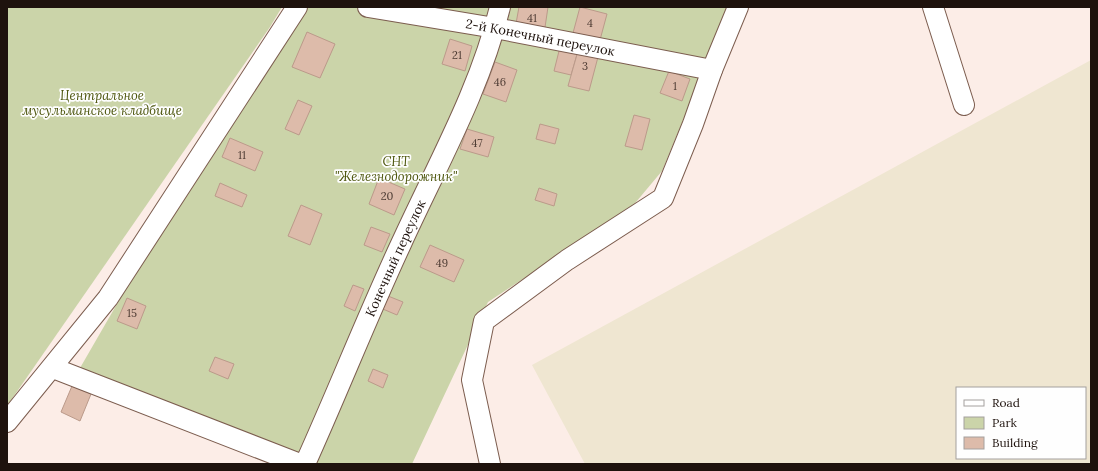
<svg xmlns="http://www.w3.org/2000/svg" width="1098" height="471" font-family="Lora,serif">
  <style>
    .industrial { fill: #efe6d1; fill-rule: evenodd }
    .green { fill: #cbd4a9 }
    .building { fill: #dba; stroke: #bb9a8a }
    .lines { fill: none; stroke-linecap: round; stroke-linejoin: round }
    .minor-casing { stroke: #7c5d4f; stroke-width: 22 }
    .minor { stroke: #fff; stroke-width: 20 }
    .labels { text-anchor: middle; stroke-width: 3.5; stroke-linejoin: round; paint-order: stroke }
    .number-label { font-size: 11px; fill: #4e3c34 }
    .street-label { font-size: 13px; fill: #1e120d; stroke: #fefefe }
    .park-label { font-size: 13px; font-style: italic; fill: #4d560d; stroke: #fefefe }
  </style>
  <rect width="100%" height="100%" fill="#fcede7"/>
  <path class="industrial" d="M1091,60V464H585L532,365ZM957,388H1085V458H957Z"/>
  <g class="green">
    <polygon points="7,7 282,7 270,27 7,406"/>
    <polygon points="306,7 730,7 662,171 631,208 488,302 412,464 320,464 80,368 136,271 217,148"/>
  </g>
  <g class="building">
    <polygon points="519,7 548,7 544,34 515,29"/>
    <polygon points="580,7 607,14 600,40 573,33"/>
    <polygon points="307,32 335,44 320,78 292,67"/>
    <polygon points="450,39 472,46 465,71 442,64"/>
    <polygon points="560,47 578,51 571,75 554,71"/>
    <polygon points="578,51 598,57 589,91 568,86"/>
    <polygon points="495,62 517,70 506,102 483,94"/>
    <polygon points="669,71 690,79 682,101 660,93"/>
    <polygon points="298,100 312,106 299,135 285,129"/>
    <polygon points="634,115 650,119 642,150 625,146"/>
    <polygon points="540,124 559,129 555,144 536,139"/>
    <polygon points="467,129 494,137 488,157 460,149"/>
    <polygon points="230,138 263,152 255,171 222,157"/>
    <polygon points="379,178 405,189 394,215 369,204"/>
    <polygon points="220,183 247,195 242,207 215,196"/>
    <polygon points="539,188 557,194 554,206 535,200"/>
    <polygon points="301,205 322,214 310,245 288,236"/>
    <polygon points="371,227 390,234 382,252 364,245"/>
    <polygon points="430,245 464,260 454,282 420,267"/>
    <polygon points="353,285 364,289 355,311 344,306"/>
    <polygon points="383,294 403,302 397,315 378,307"/>
    <polygon points="127,298 146,306 137,329 117,321"/>
    <polygon points="215,357 234,364 228,379 209,371"/>
    <polygon points="373,369 388,375 383,388 368,381"/>
    <polygon points="72,386 91,394 80,421 61,412"/>
  </g>
  <g class="lines">
    <defs>
      <g id="minor">
        <path id="s1" d="M368,7L495,28L712,70"/>
        <polyline points="933,7 964,105"/>
        <polyline points="53,368 300,464"/>
        <polyline points="7,422 108,298 297,7"/>
        <path id="s2" d="M305,464C338,391 367,317 401,244C436,167 480,90 500,7"/>
        <polyline points="490,464 472,380 484,321 567,260 663,198 693,124 712,70 738,7"/>
      </g>
    </defs>
    <use href="#minor" class="minor-casing"/>
    <use href="#minor" class="minor"/>
  </g>
  <g class="labels">
    <g class="number-label">
      <text x="532" y="22">41</text>
      <text x="590" y="27">4</text>
      <text x="457" y="59">21</text>
      <text x="585" y="70">3</text>
      <text x="500" y="86">46</text>
      <text x="675" y="90">1</text>
      <text x="477" y="147">47</text>
      <text x="242" y="159">11</text>
      <text x="387" y="200">20</text>
      <text x="442" y="267">49</text>
      <text x="132" y="317">15</text>
    </g>
    <g class="street-label">
      <text dy="5" stroke="none"><textPath href="#s1" startOffset="175">2-й Конечный переулок</textPath></text>
      <text dy="5" stroke="none"><textPath href="#s2" startOffset="225">Конечный переулок</textPath></text>
    </g>
    <g class="park-label">
      <text x="102" y="100">Центральное<tspan x="102" dy="15">мусульманское кладбище</tspan></text>
      <text x="396" y="166">СНТ<tspan x="396" dy="15">"Железнодорожник"</tspan></text>
    </g>
  </g>
  <rect width="1098" height="471" fill="none" stroke="#1e120d" stroke-width="16"/>
  <rect x="956" y="387" width="130" height="72" fill="#fefefe" stroke="#a4a09e"/>
  <rect x="964" y="400" width="20" height="6" fill="#ffffff" stroke="#a4a09e"/>
  <text x="992" y="407" font-size="12" fill="#1e120d">Road</text>
  <rect x="964" y="417" width="20" height="12" fill="#cbd4a9" stroke="#a4a09e"/>
  <text x="992" y="427" font-size="12" fill="#1e120d">Park</text>
  <rect x="964" y="437" width="20" height="12" fill="#ddbbaa" stroke="#a4a09e"/>
  <text x="992" y="447" font-size="12" fill="#1e120d">Building</text>
</svg>
